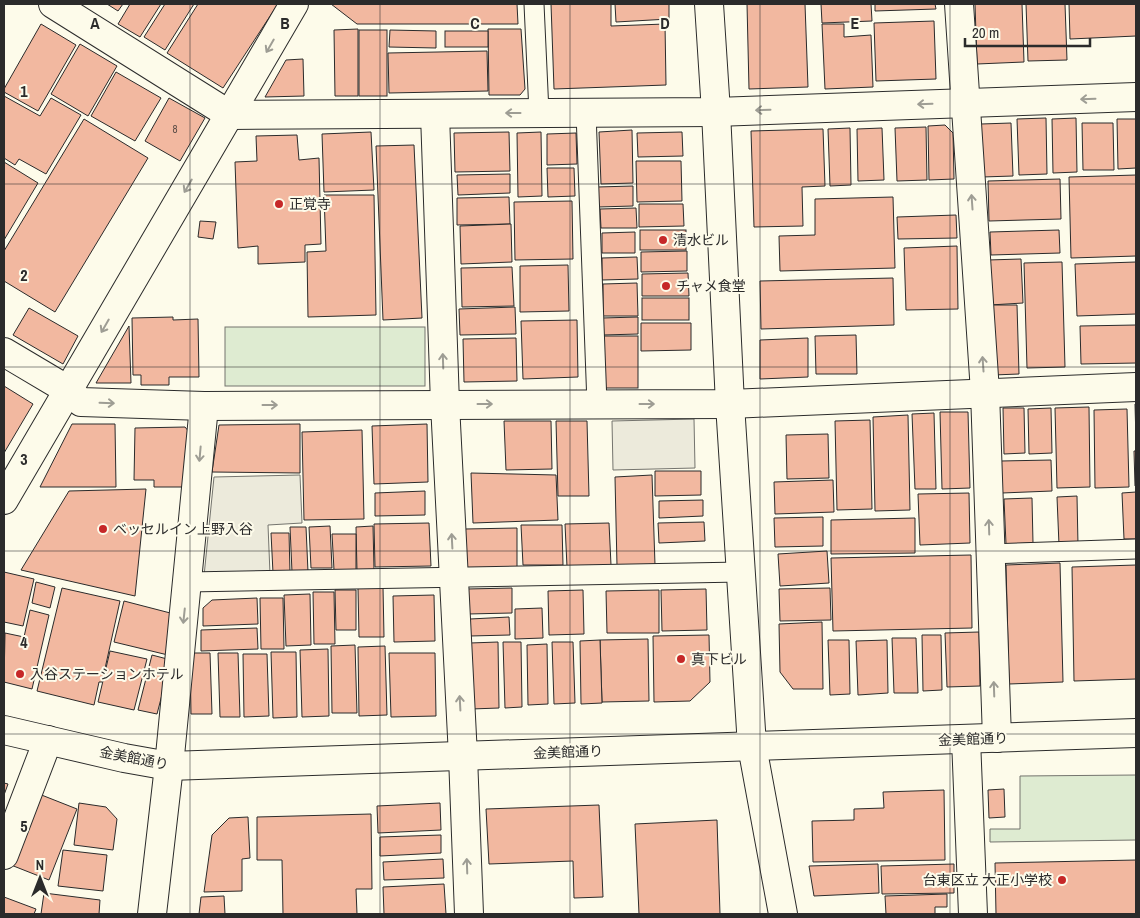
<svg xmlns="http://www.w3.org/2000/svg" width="1140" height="918" font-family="'Archivo Narrow','Noto Sans JP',sans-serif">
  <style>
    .green { fill: #deebd1; stroke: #74746e }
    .parking { fill: #eceadb; stroke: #74746e }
    .building { fill: #f2b8a0; stroke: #2b2b2b }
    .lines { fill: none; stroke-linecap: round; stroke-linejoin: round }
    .service-casing { stroke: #2b2b2b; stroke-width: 21 }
    .minor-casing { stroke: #2b2b2b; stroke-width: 30 }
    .tertiary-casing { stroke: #2b2b2b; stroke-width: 30 }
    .service { stroke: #fdfbea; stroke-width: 19 }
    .minor { stroke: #fdfbea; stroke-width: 28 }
    .tertiary { stroke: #fdfbea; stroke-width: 28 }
    .oneway { stroke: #9e9d94 }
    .grid { fill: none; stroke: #2b2b2b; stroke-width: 1; stroke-opacity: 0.55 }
    .poi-dot { fill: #c62828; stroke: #fdfbea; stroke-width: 2 }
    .labels { text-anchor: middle; stroke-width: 4; stroke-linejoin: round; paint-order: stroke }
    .number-label { font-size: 11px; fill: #5d4e48 }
    .poi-label { font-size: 14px; fill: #2b2b2b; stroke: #fdfbea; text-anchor: start }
    .street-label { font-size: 14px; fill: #2b2b2b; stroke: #fdfbea }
    .grid-label { font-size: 16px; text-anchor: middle; font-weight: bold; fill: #2b2b2b; stroke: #fdfbea; stroke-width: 4; stroke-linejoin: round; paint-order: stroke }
  </style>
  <rect width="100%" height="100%" fill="#fdfbea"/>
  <g class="green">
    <rect x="225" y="327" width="200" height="59"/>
    <polygon points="1136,775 1136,840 990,842 990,829 1020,829 1020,776"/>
  </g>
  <g class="parking">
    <polygon points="694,419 695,468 613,470 612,421"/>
    <polygon points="300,475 302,523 268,525 270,574 204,576 214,477"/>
  </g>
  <g class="building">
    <polygon points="107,4 123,4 118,11"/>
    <polygon points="130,4 161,4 140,37 118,24"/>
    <polygon points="165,4 194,4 165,50 144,37"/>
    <polygon points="198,4 278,4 223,88 167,53"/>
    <polygon points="331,4 517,4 518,24 357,24"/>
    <polygon points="551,4 611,4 611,26 665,24 666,85 554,89"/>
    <polygon points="615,4 669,4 669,19 616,22"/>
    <polygon points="747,4 805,4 808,87 749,89"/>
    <polygon points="821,4 871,4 872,21 822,23"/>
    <polygon points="875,4 935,4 936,9 875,11"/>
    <polygon points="975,4 1022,4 1024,62 977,64"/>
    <polygon points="1026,4 1065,4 1067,60 1028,61"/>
    <polygon points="1069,4 1136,4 1136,36 1070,39"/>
    <polygon points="934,21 936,79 876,81 874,23"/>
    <polygon points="41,24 76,45 38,111 4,92 4,89"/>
    <polygon points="822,24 844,24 844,37 871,35 873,87 825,89"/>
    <polygon points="358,29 358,96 335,96 334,30"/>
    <polygon points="488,29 521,29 525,89 520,95 489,95"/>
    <rect x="359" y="30" width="28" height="66"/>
    <polygon points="390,30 436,31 436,48 389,47"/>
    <rect x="445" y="31" width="43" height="16"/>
    <polygon points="80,44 117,66 88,116 51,94"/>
    <polygon points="487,51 488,91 389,93 388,53"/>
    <polygon points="303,59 304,96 265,97 286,60"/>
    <polygon points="116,72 161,98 135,141 91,116"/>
    <polygon points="4,96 40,116 51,98 81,115 46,174 19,159 15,165 4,158"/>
    <polygon points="169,98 205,118 180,161 145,141"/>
    <polygon points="1046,118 1047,174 1019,175 1017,119"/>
    <polygon points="1076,118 1077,172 1053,173 1052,119"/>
    <polygon points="84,119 148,158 55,312 4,281 4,251"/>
    <polygon points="1117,119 1136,119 1136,168 1118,169"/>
    <polygon points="1011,123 1013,176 982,177 981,124"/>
    <polygon points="1082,123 1113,123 1114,170 1083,170"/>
    <polygon points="945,125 953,133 954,179 929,180 928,126"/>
    <polygon points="926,127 927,180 897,181 895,128"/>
    <polygon points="850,128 851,185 830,186 828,129"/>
    <polygon points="882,128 884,180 858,181 857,129"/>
    <polygon points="823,129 825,186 802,187 803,226 754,227 751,131"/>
    <polygon points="632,130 633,183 601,184 599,132"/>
    <polygon points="371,132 374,190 324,192 322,134"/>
    <polygon points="509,132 510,171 455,172 454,133"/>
    <polygon points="541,132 542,196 518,197 517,133"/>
    <polygon points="682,132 683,156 638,157 637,133"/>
    <polygon points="576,133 577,164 547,165 547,134"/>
    <polygon points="297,135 299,160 319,158 321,244 305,245 305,262 258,264 258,246 238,248 235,162 257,161 256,136"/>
    <polygon points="414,145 422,318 383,320 376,146"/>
    <polygon points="636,161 681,161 682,201 637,202"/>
    <polygon points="4,162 38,183 4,240"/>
    <polygon points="547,168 574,168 575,196 548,197"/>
    <polygon points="510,174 510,193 458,195 457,175"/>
    <polygon points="1136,175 1136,256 1071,258 1069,177"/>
    <polygon points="1060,179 1061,219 989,221 988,181"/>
    <polygon points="633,186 633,206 598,207 597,187"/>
    <polygon points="324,195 374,195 376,315 308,317 307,252 326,251"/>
    <polygon points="509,197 510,224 457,225 457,198"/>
    <polygon points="893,197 895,268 780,271 779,236 815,235 815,199"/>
    <polygon points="572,201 573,259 515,260 514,202"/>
    <polygon points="639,204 683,204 684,226 639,227"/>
    <polygon points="636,208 637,228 601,228 600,209"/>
    <polygon points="956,215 957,238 898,239 897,217"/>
    <polygon points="200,221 216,222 213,239 198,237"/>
    <polygon points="511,224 512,262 461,264 460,226"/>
    <rect x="640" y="230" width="46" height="20"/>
    <polygon points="1059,230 1060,253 991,255 990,232"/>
    <polygon points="635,232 635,253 602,253 602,233"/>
    <polygon points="957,246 958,309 906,310 904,248"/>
    <polygon points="687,251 687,271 641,272 641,252"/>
    <polygon points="637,257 638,279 602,280 602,258"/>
    <polygon points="1021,259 1023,303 990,305 988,260"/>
    <polygon points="1062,262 1065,367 1027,368 1024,263"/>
    <polygon points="1136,262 1136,314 1077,316 1075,264"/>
    <polygon points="568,265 569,311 520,312 520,266"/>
    <polygon points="512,267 514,306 462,307 461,268"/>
    <polygon points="688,273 689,296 642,296 642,274"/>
    <polygon points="893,278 894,325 761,329 760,281"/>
    <polygon points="637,283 638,316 603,316 603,284"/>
    <rect x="642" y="298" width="47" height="22"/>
    <polygon points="991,305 1017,305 1019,374 993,375"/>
    <polygon points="515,307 516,334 460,335 459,309"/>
    <polygon points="29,308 78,336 63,364 13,335"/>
    <polygon points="173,317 173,320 198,319 199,377 169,377 169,385 141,385 141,375 133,375 132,318"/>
    <polygon points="638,317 638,334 603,335 602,318"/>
    <polygon points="577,320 578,377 523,379 521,321"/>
    <polygon points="641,323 691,323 691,350 641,351"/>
    <polygon points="1136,325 1136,363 1081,364 1080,326"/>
    <polygon points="129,326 131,383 96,383"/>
    <polygon points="856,335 857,374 816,374 815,336"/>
    <rect x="602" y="336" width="36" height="52"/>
    <polygon points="516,338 517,381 464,382 463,339"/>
    <polygon points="808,338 808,377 760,379 760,340"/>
    <polygon points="4,386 33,404 4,453"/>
    <polygon points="1135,404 1136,404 1136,441"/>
    <polygon points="1089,407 1090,487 1057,488 1055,408"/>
    <polygon points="1003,408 1024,408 1025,453 1004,454"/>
    <polygon points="1051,408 1052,453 1029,454 1028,409"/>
    <polygon points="1127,409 1129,487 1095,488 1094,410"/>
    <polygon points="940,412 968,412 970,488 942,489"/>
    <polygon points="934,413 936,489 915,489 912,414"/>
    <polygon points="908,415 910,510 875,511 873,417"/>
    <polygon points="870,420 872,509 837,510 835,421"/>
    <polygon points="504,421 551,421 552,469 506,470"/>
    <polygon points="556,421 587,421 589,496 558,496"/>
    <polygon points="72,424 115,424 116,487 40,487"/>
    <polygon points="300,424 300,473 212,472 219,425"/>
    <polygon points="427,424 428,482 374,484 372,426"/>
    <polygon points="185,427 190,433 185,487 154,487 154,480 134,480 135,428"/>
    <polygon points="362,430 364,519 304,520 302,432"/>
    <polygon points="828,434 829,478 787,479 786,435"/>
    <polygon points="1134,451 1136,451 1136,486 1135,486"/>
    <polygon points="1051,460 1052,491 1002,493 1001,461"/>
    <polygon points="655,471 701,471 701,495 655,496"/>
    <polygon points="471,473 556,475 558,520 473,523"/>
    <polygon points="652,475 655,565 617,566 615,477"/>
    <polygon points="833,480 834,512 775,514 774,482"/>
    <polygon points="146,489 135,596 21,570 69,491"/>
    <polygon points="425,491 425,515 375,516 375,493"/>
    <polygon points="1136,492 1136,539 1124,539 1122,493"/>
    <polygon points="969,493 970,543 920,545 918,494"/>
    <polygon points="1077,496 1078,545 1059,545 1057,497"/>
    <polygon points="1032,498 1033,543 1006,544 1004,499"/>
    <polygon points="703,500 703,516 659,518 659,501"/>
    <polygon points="823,517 823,546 775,547 774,518"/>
    <polygon points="915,518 915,553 831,554 831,520"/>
    <polygon points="704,522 705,541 659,543 658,523"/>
    <polygon points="429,523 431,566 375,567 374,524"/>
    <polygon points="609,523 611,565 567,567 565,524"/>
    <polygon points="521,525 562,525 563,565 523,565"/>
    <polygon points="330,526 332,568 311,568 309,527"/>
    <polygon points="373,526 374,570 357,571 356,527"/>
    <polygon points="290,527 306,527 308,572 292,572"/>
    <polygon points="517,528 517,568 466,570 465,529"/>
    <polygon points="271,533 289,533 290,573 273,573"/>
    <polygon points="332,534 356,534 356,570 334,570"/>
    <polygon points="827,551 829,583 780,586 778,554"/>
    <polygon points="971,555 972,628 833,631 831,558"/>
    <polygon points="1060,563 1063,682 1009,684 1006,565"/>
    <polygon points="1136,565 1136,679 1074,681 1072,567"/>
    <polygon points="4,572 34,579 23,626 4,622"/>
    <polygon points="36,582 55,587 50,608 32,603"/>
    <polygon points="383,587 384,637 359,637 358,588"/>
    <polygon points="62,588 120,601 102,682 99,682 94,705 37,691"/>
    <polygon points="512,588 512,613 468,614 467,589"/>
    <polygon points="830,588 831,620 780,621 779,589"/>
    <polygon points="706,589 707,630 662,631 661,590"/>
    <polygon points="335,590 356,590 356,630 336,630"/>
    <polygon points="583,590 584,634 549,635 548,591"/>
    <polygon points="659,590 659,633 607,633 606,591"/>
    <polygon points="313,592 334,592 335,644 314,644"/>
    <polygon points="310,594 311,645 286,646 284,595"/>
    <polygon points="434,595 435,641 394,642 393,596"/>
    <polygon points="257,598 258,624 203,626 203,608 212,600"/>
    <polygon points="260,598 283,598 284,649 261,649"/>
    <polygon points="124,601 178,615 168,655 114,642"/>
    <polygon points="542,608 543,638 515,639 515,609"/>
    <polygon points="30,610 49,615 32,689 4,682 5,633 24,637"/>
    <polygon points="509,617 510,635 470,636 470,619"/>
    <polygon points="822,622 823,689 793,689 780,672 779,624"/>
    <polygon points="257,628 258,649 201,651 201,630"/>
    <polygon points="979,632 980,686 947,687 945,633"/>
    <polygon points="709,635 710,682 690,701 654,702 653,636"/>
    <polygon points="922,635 941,635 942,690 923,691"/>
    <polygon points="892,638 916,638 918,693 894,693"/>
    <polygon points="648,639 649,701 602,702 600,640"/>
    <polygon points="600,640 602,703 581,704 580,641"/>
    <polygon points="828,640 849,640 850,694 830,695"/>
    <polygon points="887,640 888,693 858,695 856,641"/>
    <polygon points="498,642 499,708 471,709 470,643"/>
    <polygon points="503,642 521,642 522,707 505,708"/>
    <polygon points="552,642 573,642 575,703 554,704"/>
    <polygon points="547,644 548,704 528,705 527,645"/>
    <polygon points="355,645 357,713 332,713 331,646"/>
    <polygon points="385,646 387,715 359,716 358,647"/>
    <polygon points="328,649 329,716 302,717 300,650"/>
    <polygon points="110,651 147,659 134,710 98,702"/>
    <polygon points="271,652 296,652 297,717 273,718"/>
    <polygon points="190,653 210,653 212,714 191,714"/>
    <polygon points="218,653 238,653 240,717 220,717"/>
    <polygon points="389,653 435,653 436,716 391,717"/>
    <polygon points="243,654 267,654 269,716 244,717"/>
    <polygon points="152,655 171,660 157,714 138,710"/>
    <polygon points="4,783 8,784 4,795"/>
    <polygon points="1004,789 1005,817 989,818 988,790"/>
    <polygon points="944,790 945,860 813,862 812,821 854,820 854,809 884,808 883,792"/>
    <polygon points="39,794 77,809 49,880 11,865"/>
    <polygon points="79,803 106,807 117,819 113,850 74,845"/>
    <polygon points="440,803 441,830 378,833 377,806"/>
    <polygon points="599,805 603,897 574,898 573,861 489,864 486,809"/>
    <polygon points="371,814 372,889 356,889 357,914 283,914 282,860 257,860 257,817"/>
    <polygon points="248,817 250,858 242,859 242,891 204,892 212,835 229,818"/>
    <polygon points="717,820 720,914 639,914 635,824"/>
    <polygon points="441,835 441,853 380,856 380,837"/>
    <polygon points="63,850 107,855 103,891 58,886"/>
    <polygon points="443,859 444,878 384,880 383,862"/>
    <polygon points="1136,860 1136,914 996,914 995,863"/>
    <polygon points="878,864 879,893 814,896 809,866"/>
    <polygon points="954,864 954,893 882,894 881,866"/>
    <polygon points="444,884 446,914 384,914 383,887"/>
    <polygon points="44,893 100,900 99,914 41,914"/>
    <polygon points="947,894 947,907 935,907 935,914 886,914 885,896"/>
    <polygon points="224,896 225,914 199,914 201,897"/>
    <polygon points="4,897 36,909 34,914 4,914"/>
  </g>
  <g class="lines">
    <defs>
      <g id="service">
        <polyline points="534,4 539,113"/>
        <polyline points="586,113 597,404"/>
        <polyline points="990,554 1136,549"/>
        <polyline points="188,582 741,572"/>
      </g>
      <g id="minor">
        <polyline points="53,4 230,115 716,112 1136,97"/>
        <polyline points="959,4 985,392 997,738"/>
        <polyline points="435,114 445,404 463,756 469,914"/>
        <polyline points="4,352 68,390 81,402 204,406 730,404 1136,387"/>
        <polyline points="4,500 294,4"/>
        <polyline points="966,739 973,914"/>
        <polyline points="169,766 204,406"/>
        <polyline points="4,855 48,740"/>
      </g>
      <g id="tertiary">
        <polyline points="709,4 716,112 730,404 752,746 783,914"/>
        <polyline points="4,730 124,758 169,766 1136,733"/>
        <polyline points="152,914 169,766"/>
      </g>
    </defs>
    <use href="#service" class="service-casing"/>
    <use href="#minor" class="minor-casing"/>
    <use href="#tertiary" class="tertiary-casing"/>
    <use href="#service" class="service"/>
    <use href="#minor" class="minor"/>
    <use href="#tertiary" class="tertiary"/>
  </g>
  <defs><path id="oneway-shaft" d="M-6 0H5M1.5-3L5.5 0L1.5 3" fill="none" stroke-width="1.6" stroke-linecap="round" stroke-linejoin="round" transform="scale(1.25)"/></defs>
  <g class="oneway">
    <use href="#oneway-shaft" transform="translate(270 46) rotate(120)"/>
    <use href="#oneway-shaft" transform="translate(1088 99) rotate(178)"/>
    <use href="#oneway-shaft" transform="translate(925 104) rotate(178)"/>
    <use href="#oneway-shaft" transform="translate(763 110) rotate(178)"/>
    <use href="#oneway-shaft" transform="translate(513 113) rotate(180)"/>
    <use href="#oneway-shaft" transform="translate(188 186) rotate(120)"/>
    <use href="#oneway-shaft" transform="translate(972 202) rotate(-94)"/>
    <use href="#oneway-shaft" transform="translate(105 326) rotate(120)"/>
    <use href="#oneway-shaft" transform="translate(443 361) rotate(-92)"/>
    <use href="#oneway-shaft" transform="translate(983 364) rotate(-94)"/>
    <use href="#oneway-shaft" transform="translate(107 403) rotate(2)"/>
    <use href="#oneway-shaft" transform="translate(485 404)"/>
    <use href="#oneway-shaft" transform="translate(647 404)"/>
    <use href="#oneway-shaft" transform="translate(270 405)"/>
    <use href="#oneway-shaft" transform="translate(200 454) rotate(95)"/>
    <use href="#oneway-shaft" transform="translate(989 527) rotate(-92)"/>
    <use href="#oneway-shaft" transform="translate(452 541) rotate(-93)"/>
    <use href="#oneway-shaft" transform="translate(184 616) rotate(96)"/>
    <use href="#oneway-shaft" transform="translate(994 689) rotate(-92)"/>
    <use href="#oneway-shaft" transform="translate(460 703) rotate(-93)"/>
    <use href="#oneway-shaft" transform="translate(467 866) rotate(-92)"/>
  </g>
  <path class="grid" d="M190,4V914M380,4V914M570,4V914M760,4V914M950,4V914M4,184H1136M4,367H1136M4,551H1136M4,734H1136"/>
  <g class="poi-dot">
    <circle cx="279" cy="204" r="5"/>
    <circle cx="663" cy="240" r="5"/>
    <circle cx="666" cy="286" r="5"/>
    <circle cx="103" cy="529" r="5"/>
    <circle cx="681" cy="659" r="5"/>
    <circle cx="20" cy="674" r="5"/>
    <circle cx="1062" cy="880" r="5"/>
  </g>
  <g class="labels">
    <g class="number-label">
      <text x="175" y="133">8</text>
    </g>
    <g class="poi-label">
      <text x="289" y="209">正覚寺</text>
      <text x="673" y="245">清水ビル</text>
      <text x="676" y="291">チャメ食堂</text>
      <text x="113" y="534">ベッセルイン上野入谷</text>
      <text x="691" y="664">真下ビル</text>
      <text x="30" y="679">入谷ステーションホテル</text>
      <text x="1052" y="885" text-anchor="end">台東区立 大正小学校</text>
    </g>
    <g class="street-label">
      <text transform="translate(973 739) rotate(-2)" y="5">金美館通り</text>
      <text transform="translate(568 752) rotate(-2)" y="5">金美館通り</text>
      <text transform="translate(134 758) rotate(11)" y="5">金美館通り</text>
    </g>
  </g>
  <g class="grid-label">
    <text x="95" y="29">A</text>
    <text x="285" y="29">B</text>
    <text x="475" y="29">C</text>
    <text x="665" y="29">D</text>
    <text x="855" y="29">E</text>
    <text x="24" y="97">1</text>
    <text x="24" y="281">2</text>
    <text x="24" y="465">3</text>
    <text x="24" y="648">4</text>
    <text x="24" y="832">5</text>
  </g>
  <rect width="1140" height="918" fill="none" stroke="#2b2b2b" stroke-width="10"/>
  <g transform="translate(40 878)" stroke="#fdfbea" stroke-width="4" paint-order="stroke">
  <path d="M0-4L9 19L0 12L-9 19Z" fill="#2b2b2b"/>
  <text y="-8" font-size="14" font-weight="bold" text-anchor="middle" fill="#2b2b2b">N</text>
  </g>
  <path d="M965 38v8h125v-8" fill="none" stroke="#2b2b2b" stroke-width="2.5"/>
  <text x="972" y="38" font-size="15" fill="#2b2b2b" stroke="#fdfbea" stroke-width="4" paint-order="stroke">20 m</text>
</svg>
